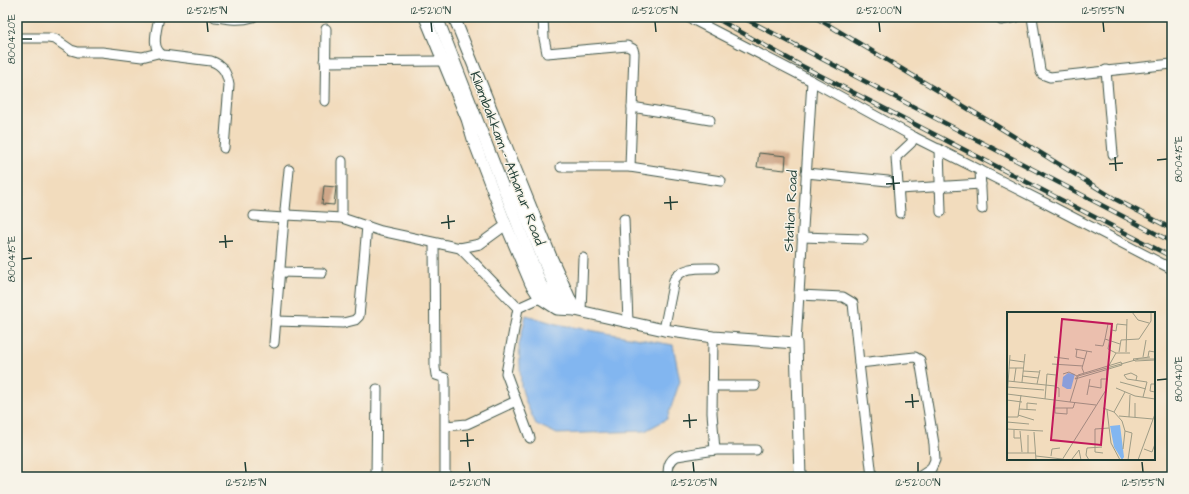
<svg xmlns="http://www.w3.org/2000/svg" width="1189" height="494" font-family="'Architects Daughter',sans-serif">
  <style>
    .water { fill: #82b6f0; stroke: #507a92 }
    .building { fill: #cfa789 }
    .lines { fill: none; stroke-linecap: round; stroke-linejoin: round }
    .minor-casing { stroke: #3f5549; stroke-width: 11 }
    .tertiary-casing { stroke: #3f5549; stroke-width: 13 }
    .minor { stroke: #fff; stroke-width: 9 }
    .tertiary { stroke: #fff; stroke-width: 11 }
    .rail-casing { stroke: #1f3d34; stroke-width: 4.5 }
    .rail { stroke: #f7f3e8; stroke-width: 3; stroke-dasharray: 9; stroke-linecap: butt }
    .ticks { fill: none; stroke: #1f3d34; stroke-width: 1.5 }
    .labels { text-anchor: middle; stroke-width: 3; stroke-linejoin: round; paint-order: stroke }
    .street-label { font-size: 14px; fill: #1f3d34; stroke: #f7f3e8 }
    .inset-road { fill: none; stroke: #9e9c86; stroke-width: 1 }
    .view { fill: #c2185b; fill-opacity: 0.15; stroke: #c2185b; stroke-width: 2 }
    .inset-edge { fill: none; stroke: #1f3d34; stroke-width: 2 }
    .neatline { fill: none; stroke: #1f3d34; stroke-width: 1.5 }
    .ticks-label { font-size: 10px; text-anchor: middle; fill: #1f3d34 }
  </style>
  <rect width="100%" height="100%" fill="#f7f3e8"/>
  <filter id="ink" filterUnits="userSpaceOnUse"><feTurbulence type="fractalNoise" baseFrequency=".025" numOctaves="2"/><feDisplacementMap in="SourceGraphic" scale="8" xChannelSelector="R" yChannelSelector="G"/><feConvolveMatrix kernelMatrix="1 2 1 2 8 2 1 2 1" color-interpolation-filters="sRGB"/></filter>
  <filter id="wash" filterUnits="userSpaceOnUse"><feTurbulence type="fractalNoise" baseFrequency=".012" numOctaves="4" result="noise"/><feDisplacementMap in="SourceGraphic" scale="16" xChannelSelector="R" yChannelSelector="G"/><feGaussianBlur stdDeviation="0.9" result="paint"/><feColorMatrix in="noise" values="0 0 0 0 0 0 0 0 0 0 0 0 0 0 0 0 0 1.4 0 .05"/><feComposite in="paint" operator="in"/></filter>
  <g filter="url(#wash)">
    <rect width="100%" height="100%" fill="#f2dcbd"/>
    <polygon class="water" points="526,315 556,324 673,345 680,381 667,419 645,431 557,434 536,424 526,403 521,386 519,345"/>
    <g id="blocks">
      <g class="building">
        <polygon points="759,153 786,156 785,170 757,167"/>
        <polygon points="324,186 336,187 334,205 322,204"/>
      </g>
    </g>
  </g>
  <g filter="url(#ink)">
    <use href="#blocks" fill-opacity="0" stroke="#3f5549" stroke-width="1"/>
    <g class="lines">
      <defs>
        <g id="minor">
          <path d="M159,17C157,29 150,49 163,55L211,61C223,65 227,73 229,85L224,148"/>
          <path d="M215,17C228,19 240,21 253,17"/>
          <polyline points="543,17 544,38 547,53 627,46 633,49 634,53 630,167"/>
          <polyline points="688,17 812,81 914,137 1049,205 1172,269"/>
          <polyline points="1032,17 1040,70 1042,74 1050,77 1172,64"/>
          <polyline points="827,18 827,17"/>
          <polyline points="1001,20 1017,17"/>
          <polyline points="17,38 48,38 55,39 71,50 78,52 102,52 142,57 158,53"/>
          <polyline points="325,62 443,61"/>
          <polyline points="1106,70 1113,154"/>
          <polyline points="325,101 326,29"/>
          <polyline points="632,107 710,120"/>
          <polyline points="939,149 941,212"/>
          <polyline points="561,167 630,167 721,181"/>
          <polyline points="980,170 982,209"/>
          <polyline points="806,173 888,181"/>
          <polyline points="899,189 981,184"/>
          <polyline points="900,213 896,157 911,143 914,137"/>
          <polyline points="287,215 342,218 381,231 460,248 480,244 506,225"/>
          <polyline points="254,216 284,218"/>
          <polyline points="342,218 342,161"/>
          <polyline points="624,219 628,322"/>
          <polyline points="802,237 863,239"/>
          <polyline points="434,243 435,368 436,375 445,378 445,477"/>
          <polyline points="460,248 518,308"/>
          <polyline points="279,272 322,273"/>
          <polyline points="799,295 843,297 853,303 859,363 872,477"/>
          <polyline points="581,311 583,258"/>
          <polyline points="276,321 343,323 355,320 359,316 360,306 367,226"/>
          <path d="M664,330L674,280C683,266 699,268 714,268"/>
          <polyline points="713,337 712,413 715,450"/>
          <polyline points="274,343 284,218 287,215 285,210 289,170"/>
          <polyline points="796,343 812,81"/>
          <polyline points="859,363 915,357 920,360 934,444 935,460 931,469 919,477"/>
          <polyline points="713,386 755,386"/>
          <polyline points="446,426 467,424 516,401"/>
          <polyline points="530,438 506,373 518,308 540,298"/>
          <polyline points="376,477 377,389"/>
          <path d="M668,477C668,468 668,461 677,456L715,450H756"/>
        </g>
        <g id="tertiary">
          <polyline points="425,17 467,119 473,139 506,225 531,284 540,298 557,309 575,310 551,257 454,17"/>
          <polyline points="437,17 542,287 560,302 575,310 628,322 664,330 713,337 796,343 800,477"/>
          <polyline points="514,187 559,299"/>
        </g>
      </defs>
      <use href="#minor" class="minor-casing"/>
      <use href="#tertiary" class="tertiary-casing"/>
      <use href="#minor" class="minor"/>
      <use href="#tertiary" class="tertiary"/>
      <defs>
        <g id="rail">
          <polyline points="714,17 798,64 1172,257"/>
          <polyline points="742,17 1172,242"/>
          <polyline points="815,17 997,126 1115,199 1172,229"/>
        </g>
      </defs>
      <use href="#rail" class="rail-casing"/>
      <use href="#rail" class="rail"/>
    </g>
  </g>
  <path class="ticks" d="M207,22L208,32M431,22L432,32M655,22L656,32M879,22L880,32M1103,22L1104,32M22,39H32M1115,157L1116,171M1157,160L1167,159M1109,164L1123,163M893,176L894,190M886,184L900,183M670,196L671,210M664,203L678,202M448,215L449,229M441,223L455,221M225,235L226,248M219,242L233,241M22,259L32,258M1157,380L1167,379M912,394L913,408M905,402L919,401M689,414L690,428M683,421L697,420M467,433L468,447M460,441L474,440M245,462L246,472M469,462L470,472M693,462L694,472M918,462V472M1142,462L1143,472"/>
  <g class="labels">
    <g class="street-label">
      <text transform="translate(508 158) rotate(69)" y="5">Kilambakkam - Athanur Road</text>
      <text transform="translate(790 211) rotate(-87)" y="5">Station Road</text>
    </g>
  </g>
  <g transform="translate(1007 312)">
    <rect width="148" height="148" fill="#f2dcbd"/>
    <path d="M61,61L68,62L64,77H60L55,74L56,65ZM113,113L117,145L115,148L107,135L103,114Z" fill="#82b6f0"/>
    <path class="inset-road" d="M125,0L131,8L142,11M105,14L101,37L109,41M105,18L109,19L110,12L120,13M98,27L101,12M88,33L96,34L98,27L113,32M68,37L85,40M70,37L69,45L78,47M112,40L114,28L132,27L144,9V0M119,40L120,7M47,45L62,47M136,45L139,28M141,45L142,39L148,40M143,45L126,47L128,49L148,48M3,48L17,50M114,50L115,53L68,67L71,63ZM45,52L76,54M2,56H16M16,59L32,60M77,61L75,56L80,39M56,62L62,60L70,64M15,64L31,66M129,68L130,64L124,61L117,63L120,67L140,70L136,85M1,69L48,74L51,46M7,70L9,56M15,70L18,42M113,70L139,77M30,72L33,58M148,72H144L143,79L148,80M48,74V101L60,102V96M82,74L94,76V67H100M0,75L37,78M48,75L52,76V85M109,76L128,84L148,87M0,82L63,90L71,64L132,47H148M80,83L83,67M0,86L3,43M38,87L40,62L49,63M0,88L15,90M63,90L89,93M48,96H66L68,90M96,96L107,100L115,109L118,119L116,137M12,97L29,98M20,98V91L30,92M100,98L104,131L113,148M107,100L118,80M11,103L27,108M112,104L146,107M0,105H11L14,83M122,105L123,83M128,105V91M0,110L22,112M0,117L36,119M7,118V126H13M13,119L15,140M118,119L125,121L121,148M27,120L29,148M21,123V141M137,137L145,140L148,132M0,141H28M96,141L88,140V117L102,116M29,144L55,147M44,144L45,137L53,136M65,147L72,138L74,148M55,148L99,78L100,57L109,41H123M82,148L79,143L80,136L95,135M131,148L148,102"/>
    <path class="view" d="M55,7L105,12L94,133L44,128Z"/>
    <rect width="148" height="148" class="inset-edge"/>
  </g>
  <rect width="1189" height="494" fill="none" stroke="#f7f3e8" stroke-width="44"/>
  <rect x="22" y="22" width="1145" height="450" class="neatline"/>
  <g class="ticks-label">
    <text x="207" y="14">12°52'15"N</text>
    <text x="431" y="14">12°52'10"N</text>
    <text x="655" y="14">12°52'05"N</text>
    <text x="879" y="14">12°52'00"N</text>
    <text x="1103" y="14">12°51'55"N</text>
    <text transform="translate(11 39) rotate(-90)" y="4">80°04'20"E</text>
    <text transform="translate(1178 159) rotate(-90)" y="4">80°04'15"E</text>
    <text transform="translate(11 259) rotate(-90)" y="4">80°04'15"E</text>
    <text transform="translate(1178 379) rotate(-90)" y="4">80°04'10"E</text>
    <text x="246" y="486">12°52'15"N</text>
    <text x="470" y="486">12°52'10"N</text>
    <text x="694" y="486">12°52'05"N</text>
    <text x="918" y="486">12°52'00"N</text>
    <text x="1143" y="486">12°51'55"N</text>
  </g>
</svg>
